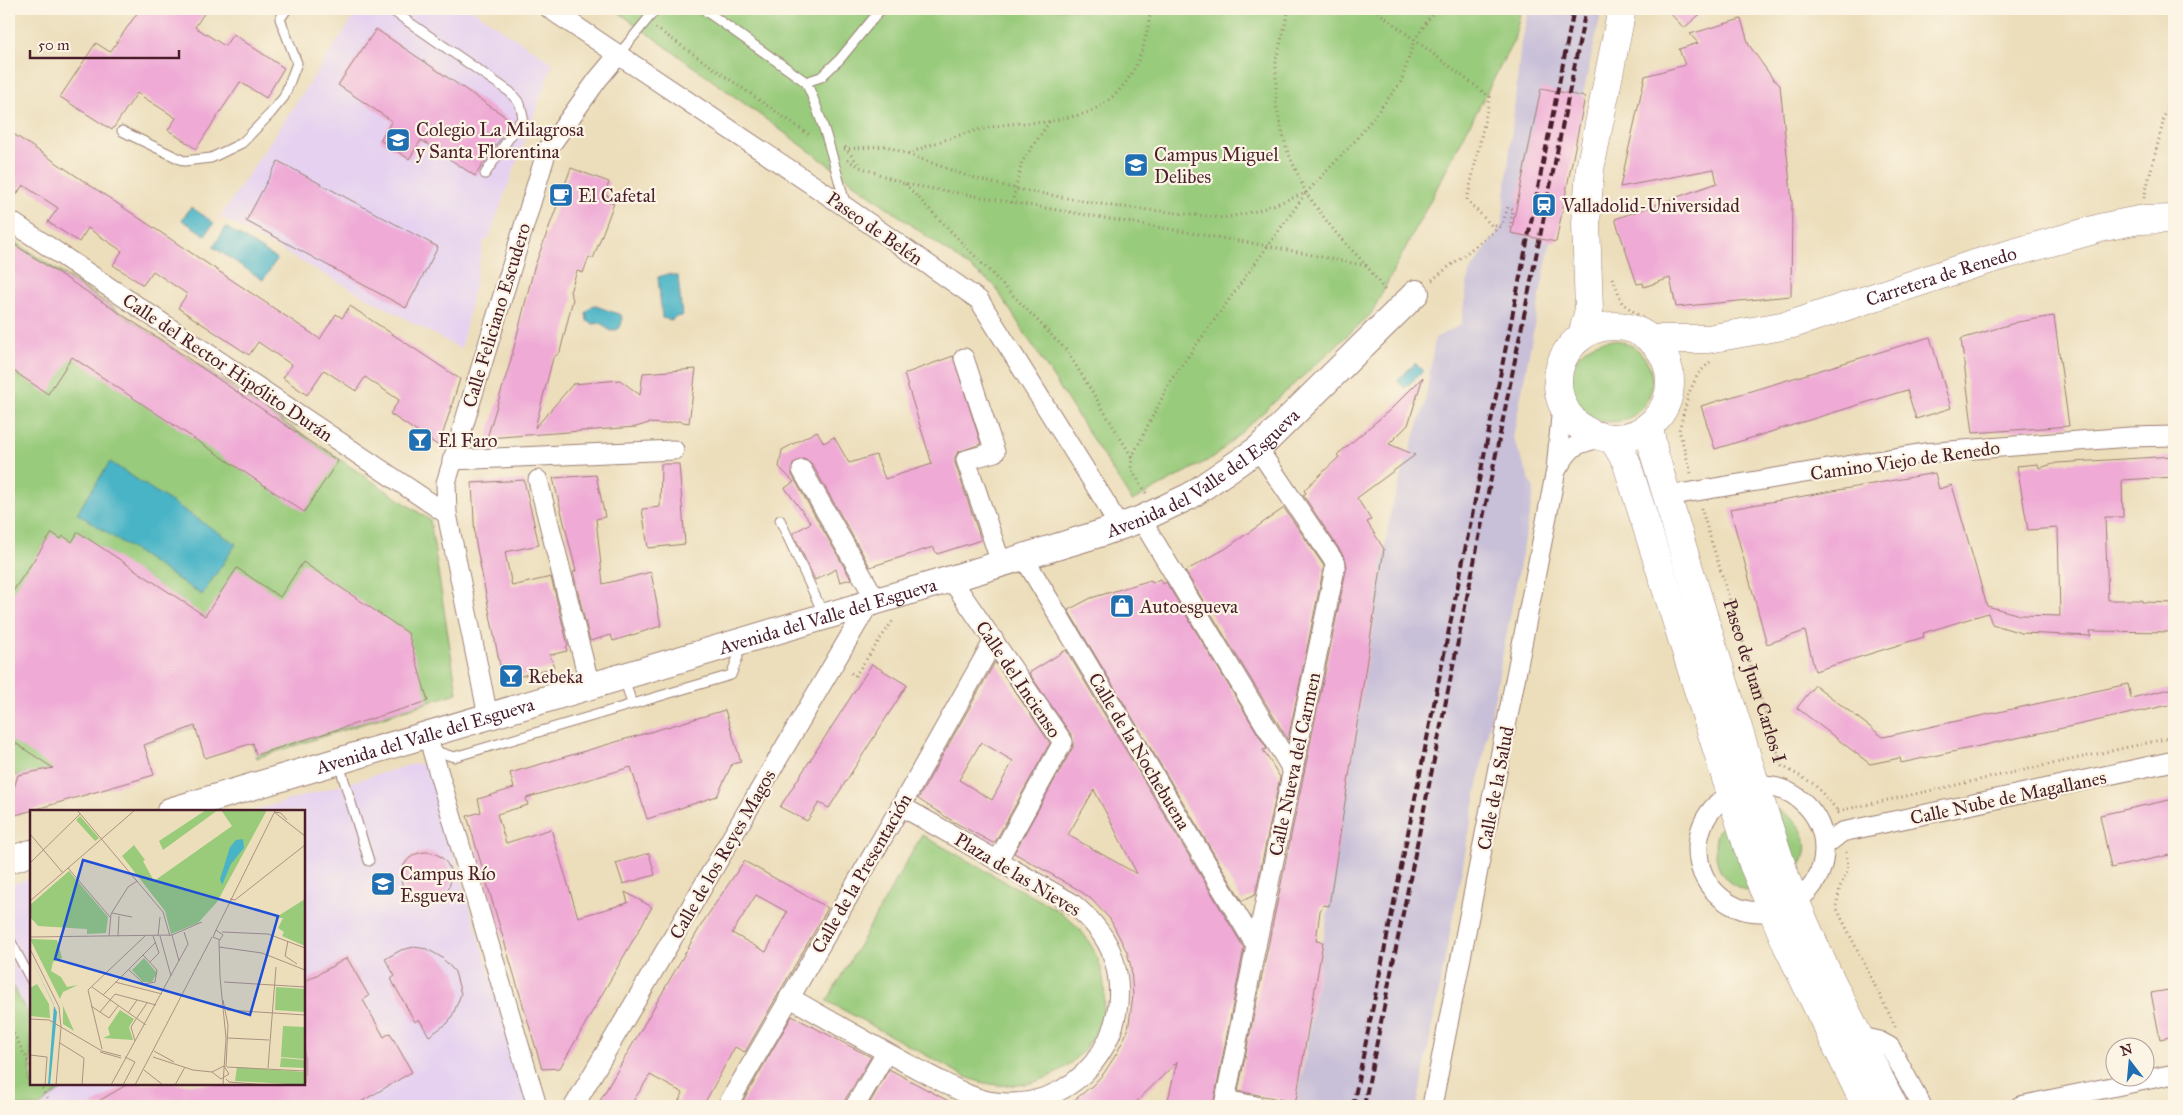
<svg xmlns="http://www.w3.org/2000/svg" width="2183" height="1115" font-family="'IM FELL Great Primer',serif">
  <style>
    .built { fill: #e6d2f0 }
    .industrial { fill: #c8bfd8 }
    .green { fill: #99cb7b; stroke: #727553 }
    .water { fill: #49b4c6; stroke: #4a6a78 }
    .building { fill: #efaad6; fill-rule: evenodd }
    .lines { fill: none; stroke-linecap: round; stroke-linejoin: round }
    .lane-casing { stroke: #9b7e73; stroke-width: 11 }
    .street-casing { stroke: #9b7e73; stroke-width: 21 }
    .secondary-casing { stroke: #9b7e73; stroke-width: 28 }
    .primary-casing { stroke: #9b7e73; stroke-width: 29 }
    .path { stroke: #9b7e73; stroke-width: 3; stroke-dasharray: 1 4; stroke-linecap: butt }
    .lane { stroke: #fff; stroke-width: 9 }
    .street { stroke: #fff; stroke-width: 19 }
    .secondary { stroke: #fff; stroke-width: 26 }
    .primary { stroke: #fff; stroke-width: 28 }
    .rail { stroke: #4a1f2b; stroke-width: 4; stroke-dasharray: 8 4; stroke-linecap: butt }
    .labels { text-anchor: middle; stroke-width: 4.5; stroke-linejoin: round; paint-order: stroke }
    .poi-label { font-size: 19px; fill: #4a1f2b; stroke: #fcf5e5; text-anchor: start }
    .street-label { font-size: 19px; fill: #4a1f2b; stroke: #fcf5e5 }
    .inset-road { fill: none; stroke: #ab9281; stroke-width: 1 }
    .view { fill: #1d4ed8; fill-opacity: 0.15; stroke: #1d4ed8; stroke-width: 2.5 }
    .inset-edge { fill: none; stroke: #4a1f2b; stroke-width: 2.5 }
  </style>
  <rect width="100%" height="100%" fill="#fcf5e5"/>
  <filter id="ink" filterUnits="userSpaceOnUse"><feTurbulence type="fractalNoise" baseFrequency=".02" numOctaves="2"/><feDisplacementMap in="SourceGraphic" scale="10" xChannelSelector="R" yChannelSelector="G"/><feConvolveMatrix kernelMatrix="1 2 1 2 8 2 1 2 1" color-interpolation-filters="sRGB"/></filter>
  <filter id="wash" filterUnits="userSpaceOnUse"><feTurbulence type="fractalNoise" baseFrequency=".0096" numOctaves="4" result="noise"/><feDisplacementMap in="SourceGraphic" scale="20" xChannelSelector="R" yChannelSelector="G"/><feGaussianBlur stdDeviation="1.12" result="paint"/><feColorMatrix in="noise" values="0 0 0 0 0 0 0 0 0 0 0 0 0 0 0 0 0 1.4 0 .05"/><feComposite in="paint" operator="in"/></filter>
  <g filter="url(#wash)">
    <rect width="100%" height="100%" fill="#ecdebb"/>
    <g class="built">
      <polygon points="359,9 471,9 553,63 488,240 484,240 461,349 220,217"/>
      <polygon points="413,764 422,764 428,769 530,1106 354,1106 412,1072 390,1034 384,1037 363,1000 369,996 347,958 304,982 304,811 252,811"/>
      <polygon points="31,878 31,1084 128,1084 90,1106 9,1106 9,885"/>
    </g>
    <polygon class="industrial" points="1529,9 1602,9 1551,238 1513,438 1534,490 1417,1106 1295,1106 1304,1064 1391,509 1425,404 1435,338 1461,325 1469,273 1502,225 1521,42"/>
    <g class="green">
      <polygon points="614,9 792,9 796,11 798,9 1521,9 1514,40 1371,314 1214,457 1132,501 994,285"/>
      <polygon points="9,238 430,520 457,693 257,758 242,710 105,759 9,777"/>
      <circle cx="1611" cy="381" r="41"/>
      <path d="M1771,806C1803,820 1816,843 1796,874Z"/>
      <path d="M1726,822L1750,891C1742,889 1734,886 1728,881C1716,870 1712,846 1718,831C1720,828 1724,825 1726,822Z"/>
      <path d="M922,835C952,852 981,868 1011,885C1037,899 1068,912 1085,936C1144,1019 1058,1115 966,1077L827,1001Z"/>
      <polygon points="9,979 31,1019 31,1084 68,1084 40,1106 9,1106"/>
    </g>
    <g class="water">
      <polygon points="191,207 214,223 205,235 182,220"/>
      <polygon points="226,227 277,259 263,280 213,247"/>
      <polygon points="668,274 678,276 682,316 675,317 672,320 662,318 658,277"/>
      <path d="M593,305L621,315C624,324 620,331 610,331L601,323L594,324L587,321L586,312Z"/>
      <polygon points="1415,363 1423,371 1405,388 1397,381"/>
      <polygon points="110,462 236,544 202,595 77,513"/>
    </g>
    <g id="blocks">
      <g class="building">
        <polygon points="140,9 207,9 195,27 225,46 233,34 284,68 266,98 240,82 196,149 168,130 176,118 137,93 112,130 60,97 96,43 110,52"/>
        <polygon points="1666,9 1706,9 1684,28"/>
        <polygon points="1741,19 1749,45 1773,79 1780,85 1792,203 1791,296 1676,307 1670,278 1644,287 1643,283 1637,284 1615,219 1717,183 1714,169 1620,187 1645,76 1685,65 1679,49 1698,43 1690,34"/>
        <polygon points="376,29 512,121 475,176 421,140 409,159 380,140 392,121 338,85"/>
        <polygon points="1541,88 1585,97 1556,242 1511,233"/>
        <polygon points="9,131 320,339 336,314 342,318 350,306 460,379 439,446 390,414 399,400 365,377 356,391 324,370 307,395 283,378 292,365 258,342 249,355 178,308 187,294 153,271 143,285 113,265 122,251 88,228 79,242 48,222 58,208 23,185 9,206"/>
        <polygon points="278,161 438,247 406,308 246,221"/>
        <polygon points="571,168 609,182 605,195 611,197 609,202 614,203 593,259 589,257 583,273 577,271 570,292 573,299 560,352 553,358 535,428 573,384 620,380 640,395 643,373 696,369 689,423 678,421 663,424 649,423 636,427 487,438 510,363 534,268"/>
        <polygon points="9,241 164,342 338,461 304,512 72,357 48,394 9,368"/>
        <polygon points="2054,316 2069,426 1973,433 1961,339 2018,322"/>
        <polygon points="1930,337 1951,408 1916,419 1907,390 1715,449 1701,406"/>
        <polygon points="953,356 981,444 958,452 955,457 955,463 981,540 937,554 933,547 870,567 812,464 807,460 802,459 793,464 792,475 851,579 840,582 836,569 815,580 793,533 811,523 785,488 794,482 779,467 782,450 817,431 824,443 834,437 849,463 876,455 885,479 932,464 904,374"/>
        <polygon points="1423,377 1408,425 1389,444 1415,455 1357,498 1371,520 1367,522 1384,549 1329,906 1323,905 1320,911 1316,941 1323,942 1296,1100 1294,1100 1294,1102 1238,1091 1347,566 1345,558 1303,495 1306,493 1304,490 1339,457 1337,455 1391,409"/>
        <polygon points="2174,456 2174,477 2122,480 2123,517 2105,517 2108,600 2142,600 2142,602 2174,603 2174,632 2090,631 2091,636 2021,633 1992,624 1988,613 1923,633 1924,637 1815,671 1805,631 1767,644 1730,509 1935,473 1939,489 1952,485 1987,606 2020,615 2060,616 2058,528 2028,530 2017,466 2038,464 2039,468 2057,463"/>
        <polygon points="661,464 679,464 685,544 648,548 642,509 660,507"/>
        <polygon points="596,475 605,517 596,519 603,584 651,572 661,626 613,641 611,635 590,641 573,572 576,571 553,478"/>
        <polygon points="524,480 539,545 505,552 512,586 551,577 568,646 566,647 567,651 550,655 554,667 503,681 475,539 472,483"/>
        <polygon points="1284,508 1324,566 1288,740 1185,571 1225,549"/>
        <polygon points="78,532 205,616 237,568 280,597 303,562 408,633 428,701 256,755 253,743 205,758 195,726 144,745 154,775 9,817 9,804 18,775 53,768 9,739 9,597 52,533 61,539 63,536 72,542"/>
        <polygon points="1160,579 1163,584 1166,582 1267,749 1263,750 1280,777 1255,895 1242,901 1068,610 1091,598 1151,580 1152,583"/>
        <path d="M1066,650L1244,948L1213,1106H1178L1167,1104L1177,1062L1132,1106H1067L1093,1085L1104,1073L1117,1053L1128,1030L1133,996L1131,967L1127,952L1110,919L1090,898L1079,890L1014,853L1073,747L1072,736L1029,673ZM1094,790L1112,824L1137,874L1068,835Z"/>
        <path d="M995,662L1050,743L995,842L993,843L954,822L918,799ZM981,742L1013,761L992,800L959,780Z"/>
        <polygon points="872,664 907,685 829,808 819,803 807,821 780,807"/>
        <polygon points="2128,684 2131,698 2174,688 2174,704 1901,763 1900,758 1870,764 1797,708 1815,685 1883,737"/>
        <polygon points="725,710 741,762 732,764 717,796 647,819 631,767 526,798 528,805 497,814 506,843 551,829 578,917 628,903 625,892 652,907 560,1068 542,1069 467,816 481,812 478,799 514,788 510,773"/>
        <polygon points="2174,799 2174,854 2111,868 2100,815"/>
        <circle cx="426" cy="877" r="25"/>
        <polygon points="649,853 655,875 623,884 616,863"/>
        <path d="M744,861L828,908L745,1052L735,1047L703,1106H676L683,1093L650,1075L630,1106H597L703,922ZM756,895L787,912L766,952L732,933Z"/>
        <polygon points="414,947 427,949 441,957 449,965 455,972 461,994 454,1012 448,1023 429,1036 419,1019 415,1022 391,979 395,976 385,959 401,950"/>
        <polygon points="347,958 369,996 363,1000 384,1037 390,1033 412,1072 354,1106 90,1106 128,1084 304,1084 304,982"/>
        <polygon points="2174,989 2174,1036 2160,1039 2151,993"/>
        <polygon points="792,1016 871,1057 845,1100 844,1106 740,1106"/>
        <polygon points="889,1069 924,1088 958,1106 868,1106"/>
      </g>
    </g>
  </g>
  <g filter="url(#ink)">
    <use href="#blocks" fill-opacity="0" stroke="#9b7e73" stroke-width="1"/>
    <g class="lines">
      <defs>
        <g id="lane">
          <polyline points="390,9 510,92 520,104 523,117 485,174"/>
          <path d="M703,9L806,82C824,121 834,163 845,203"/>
          <polyline points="619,54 656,9"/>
          <polyline points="806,82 821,77 840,59 881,9"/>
          <polyline points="122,131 184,161 211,158 242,143 270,114 284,97 297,63 280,19 287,9"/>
          <polyline points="780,520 823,613"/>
          <polyline points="624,678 632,704"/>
          <polyline points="432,750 454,757 731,675 738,657 736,646"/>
          <polyline points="9,763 9,764"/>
          <polyline points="339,764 369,861"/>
          <polyline points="9,938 31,980"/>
        </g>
        <g id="street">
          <polyline points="550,9 847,208 979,300 1106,503 1118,527"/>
          <polyline points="9,220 447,514"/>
          <polyline points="964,358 995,452 966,460 1001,563"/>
          <polyline points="452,460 674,450"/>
          <path d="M1557,469C1572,444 1575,444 1603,437"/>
          <polyline points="802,470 876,600"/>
          <polyline points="538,480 590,686"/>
          <polyline points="1667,496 1924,453 2130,437 2174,436"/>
          <polyline points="1141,519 1293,771"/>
          <polyline points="1023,556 1256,946"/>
          <polyline points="951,579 1063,742 998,860"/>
          <polyline points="488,716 447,514 446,483 547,150 598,79 619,54"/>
          <polyline points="432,750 537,1106"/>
          <circle cx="1761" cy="849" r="63"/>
          <polyline points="1824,846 1842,832 2174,761"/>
          <path d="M789,997C834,1023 879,1049 925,1073C948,1084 970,1099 995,1102C1076,1113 1138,1034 1113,957C1106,935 1090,918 1072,903L901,806"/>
          <polyline points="1858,1036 1879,1041 1890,1047 1922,1106"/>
          <polyline points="1225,1100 1256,1106"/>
          <polyline points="574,1106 870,602"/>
          <polyline points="727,1106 901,806 994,640"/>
          <polyline points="855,1106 886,1053"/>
          <polyline points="1224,1106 1256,946 1336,564 1258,449"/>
          <polyline points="1432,1106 1556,470 1562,405"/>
          <polyline points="2020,1106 2174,1074"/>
        </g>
        <g id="secondary">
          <path id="s2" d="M170,811L951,579L1102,533L1141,519L1190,496L1258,449L1416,293"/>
          <polyline points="9,860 31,853"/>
        </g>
        <g id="primary">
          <circle cx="1614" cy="382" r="56"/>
          <polyline points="1582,336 1589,310 1586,223 1590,169 1622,9"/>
          <path id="s3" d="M1650,339H1708L1793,324L1971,265L2104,227L2139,220L2174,219"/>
          <polyline points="1649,426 1654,453 1686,559 1763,809 1787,882 1821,960 1893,1106"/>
          <polyline points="1612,438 1626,461 1753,864 1787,945 1866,1106"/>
        </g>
      </defs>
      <use href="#lane" class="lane-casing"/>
      <use href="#street" class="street-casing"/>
      <use href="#secondary" class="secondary-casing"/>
      <use href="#primary" class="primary-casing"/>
      <g class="path">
        <polyline points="627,9 634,13"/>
        <polyline points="1289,9 1276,60 1276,106 1287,150 1306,193 1335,232 1367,266 1386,292"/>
        <polyline points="1374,9 1490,97 1467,200 1492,226 1502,225 1508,207 1513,209 1510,228"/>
        <polyline points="656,28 811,136"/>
        <polyline points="845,147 858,164"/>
        <path d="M844,149L886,146L908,154C938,141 969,131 1002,125C1019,122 1036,124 1052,121C1063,118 1078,116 1089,112C1132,92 1145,52 1151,9"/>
        <polyline points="908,154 967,176 1016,189 1112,206 1224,218 1257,211 1306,193 1355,141 1401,82 1414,41 1435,9"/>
        <polyline points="847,160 860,167 905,184 1268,246 1367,266"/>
        <polyline points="905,184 1067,351 1132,457"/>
        <polyline points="2144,198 2165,115 2174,99"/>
        <polyline points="1012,203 1022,162 1050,121"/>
        <polyline points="1613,278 1622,303 1642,318"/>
        <polyline points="1432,280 1502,225"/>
        <polyline points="1691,473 1679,430 1689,393 1698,374 1710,362"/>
        <polyline points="1146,493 1131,469 1132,457 1171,380 1306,193"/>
        <path id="s1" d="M1701,508L1782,766L1814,784L1838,811V814"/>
        <polyline points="851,673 855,676 894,619"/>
        <polyline points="1838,811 2174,737"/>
        <polyline points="1846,852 1848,869 1840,887 1836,907 1897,1030"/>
        <polyline points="9,1025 31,1067"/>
        <polyline points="36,1106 50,1103 40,1084"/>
      </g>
      <use href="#lane" class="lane"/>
      <use href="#street" class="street"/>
      <use href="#secondary" class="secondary"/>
      <use href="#primary" class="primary"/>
      <g class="rail">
        <polyline points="1353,1106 1574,9"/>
        <polyline points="1364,1106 1586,9"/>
      </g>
    </g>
  </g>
  <defs>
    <symbol id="school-square" viewBox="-11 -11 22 22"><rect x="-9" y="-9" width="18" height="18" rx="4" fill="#1f6fb2" stroke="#fcf5e5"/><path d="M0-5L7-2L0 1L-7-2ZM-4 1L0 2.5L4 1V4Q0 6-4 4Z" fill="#fff"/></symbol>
    <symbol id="university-square" viewBox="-11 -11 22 22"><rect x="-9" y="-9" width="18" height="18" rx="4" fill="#1f6fb2" stroke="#fcf5e5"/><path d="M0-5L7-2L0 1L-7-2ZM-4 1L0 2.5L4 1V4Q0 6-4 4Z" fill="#fff"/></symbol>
    <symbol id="cafe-square" viewBox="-11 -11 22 22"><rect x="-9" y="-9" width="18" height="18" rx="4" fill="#1f6fb2" stroke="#fcf5e5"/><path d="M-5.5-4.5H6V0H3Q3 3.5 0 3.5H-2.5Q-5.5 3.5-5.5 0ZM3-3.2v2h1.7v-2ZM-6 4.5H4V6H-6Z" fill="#fff"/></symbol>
    <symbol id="station-square" viewBox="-11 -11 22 22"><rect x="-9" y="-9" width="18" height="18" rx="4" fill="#1f6fb2" stroke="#fcf5e5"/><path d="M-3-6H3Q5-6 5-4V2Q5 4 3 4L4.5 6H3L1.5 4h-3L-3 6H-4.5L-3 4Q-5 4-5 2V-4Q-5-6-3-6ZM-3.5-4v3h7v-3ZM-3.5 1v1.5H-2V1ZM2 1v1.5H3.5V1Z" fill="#fff"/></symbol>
    <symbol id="bar-square" viewBox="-11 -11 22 22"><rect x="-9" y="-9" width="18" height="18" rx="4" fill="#1f6fb2" stroke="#fcf5e5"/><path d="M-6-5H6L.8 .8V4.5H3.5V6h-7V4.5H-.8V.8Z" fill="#fff"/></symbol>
    <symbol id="shop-square" viewBox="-11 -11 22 22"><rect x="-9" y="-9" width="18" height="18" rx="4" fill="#1f6fb2" stroke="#fcf5e5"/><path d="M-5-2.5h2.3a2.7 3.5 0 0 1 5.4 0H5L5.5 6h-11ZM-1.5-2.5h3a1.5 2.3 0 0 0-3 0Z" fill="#fff"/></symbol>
  </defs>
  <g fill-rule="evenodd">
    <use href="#school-square" x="384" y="126" width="28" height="28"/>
    <use href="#university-square" x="1122" y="151" width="28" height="28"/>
    <use href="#cafe-square" x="547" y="181" width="28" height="28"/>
    <use href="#station-square" x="1530" y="191" width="28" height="28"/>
    <use href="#bar-square" x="406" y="426" width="28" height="28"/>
    <use href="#shop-square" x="1108" y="592" width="28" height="28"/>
    <use href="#bar-square" x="497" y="662" width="28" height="28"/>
    <use href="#university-square" x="369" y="870" width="28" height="28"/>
  </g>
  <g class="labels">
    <g class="poi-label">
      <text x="416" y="136">Colegio La Milagrosa<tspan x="416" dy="22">y Santa Florentina</tspan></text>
      <text x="1154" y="161">Campus Miguel<tspan x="1154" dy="22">Delibes</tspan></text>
      <text x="578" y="202">El Cafetal</text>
      <text x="1562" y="212">Valladolid-Universidad</text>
      <text x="438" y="447">El Faro</text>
      <text x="1140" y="613">Autoesgueva</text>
      <text x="528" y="683">Rebeka</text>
      <text x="400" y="880">Campus Río<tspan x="400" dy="22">Esgueva</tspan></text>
    </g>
    <g class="street-label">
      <text transform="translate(875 228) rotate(35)" y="7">Paseo de Belén</text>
      <text dy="7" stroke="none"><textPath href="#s3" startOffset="300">Carretera de Renedo</textPath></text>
      <text transform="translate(496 315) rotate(-73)" y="7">Calle Feliciano Escudero</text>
      <text transform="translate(228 367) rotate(34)" y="7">Calle del Rector Hipólito Durán</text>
      <text transform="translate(1905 460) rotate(-8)" y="7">Camino Viejo de Renedo</text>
      <text dy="7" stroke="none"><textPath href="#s2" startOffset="1091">Avenida del Valle del Esgueva</textPath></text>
      <text dy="7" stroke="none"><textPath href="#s2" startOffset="686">Avenida del Valle del Esgueva</textPath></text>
      <text transform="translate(1019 679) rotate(56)" y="7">Calle del Incienso</text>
      <text dy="7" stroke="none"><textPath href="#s1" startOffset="181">Paseo de Juan Carlos I</textPath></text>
      <text dy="7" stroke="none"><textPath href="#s2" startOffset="266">Avenida del Valle del Esgueva</textPath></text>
      <text transform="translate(1140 751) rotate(59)" y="7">Calle de la Nochebuena</text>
      <text transform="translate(1294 764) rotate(-78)" y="7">Calle Nueva del Carmen</text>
      <text transform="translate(1495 788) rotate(-79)" y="7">Calle de la Salud</text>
      <text transform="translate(2008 797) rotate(-12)" y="7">Calle Nube de Magallanes</text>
      <text transform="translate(722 854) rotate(-60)" y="7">Calle de los Reyes Magos</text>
      <text transform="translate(861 873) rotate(-60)" y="7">Calle de la Presentación</text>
      <text transform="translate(1018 874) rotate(31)" y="7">Plaza de las Nieves</text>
    </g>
  </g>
  <g transform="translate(30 810)">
    <rect width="275" height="275" fill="#ecdebb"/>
    <path d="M176,0H188L133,40L129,31ZM191,0H237L187,92L168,113L141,124L135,101L92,46L104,35L115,50L113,51L124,71L202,16ZM50,6L69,28L65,31L46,10ZM39,61L78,107L76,123L57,124V119L8,116L0,107V95ZM275,89V136L252,126L254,122L248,118L253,108H245ZM0,129L27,130L32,148L23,152L21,161L31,167L37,177L48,175L33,182L30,189L44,221L33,214V195ZM114,148L127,163L122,172H113L102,160ZM7,174L19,194L20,208L0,206V178ZM246,177L275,179V202L245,200ZM90,200L104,209L99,217L103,230L73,228L80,225L78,218ZM253,216L275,217V249L251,247ZM251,248L275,250V258L250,257ZM207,257L275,262V275L205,271Z" fill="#99cb7b"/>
    <path d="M213,29L214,38L201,54L192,75L190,69L200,37L206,30ZM0,146L27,202L20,275H18L24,195Z" fill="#49b4c6"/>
    <path class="inset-road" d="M47,0L133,102L140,126M244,2L275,26M244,2L251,3L257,10M0,24L33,63M0,53L50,4M38,58L80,107M200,89L205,90L275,35M0,91L105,0M82,103L102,107M186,120L245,1M192,122L238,124L275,138M142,125L149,151M79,126L81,104L98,77L107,71M88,126L89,106M128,126L130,107M130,126L141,166M0,127L142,125L172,112M190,130L183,127L186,120L193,125L189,131L190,167L196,228L193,275M258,131L255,146L267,154M189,137L232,143L275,160M0,139L29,197L31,217L26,275M120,152L129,143L123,126M98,159L114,174L125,172L127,160L113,145M85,172L132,184M194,172L275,177M62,177L116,215M73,185L126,132M193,190L198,215L196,257M61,196L79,208L88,196M197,200L275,205M70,202L85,184L126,195M98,203L107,190M0,209L19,210L72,241L91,246M106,209L117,193M198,228L239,230M105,231L101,217L106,209M30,233L54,248L52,275M72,239L58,180L115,126M124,241L144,252M70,242L91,248M0,245L17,247L15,275M123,247L163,260L182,262L191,269L199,264L194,256L182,262M197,257L275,261M238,258L246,157M114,260L133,275M196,269L199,272L238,275M81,275L158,134L154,122M93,275L105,252L95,247M105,275L182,127M145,275L155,257"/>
    <path class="view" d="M53,50L248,106L220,205L25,149Z"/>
    <rect width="275" height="275" class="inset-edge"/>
  </g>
  <rect width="2183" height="1115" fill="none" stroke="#fcf5e5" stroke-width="30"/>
  <g transform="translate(2130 1062) rotate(344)"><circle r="24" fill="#fcf5e5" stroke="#b59f9b"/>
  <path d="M0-4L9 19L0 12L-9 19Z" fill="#1f6fb2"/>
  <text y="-8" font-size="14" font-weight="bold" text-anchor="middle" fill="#4a1f2b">N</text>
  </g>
  <path d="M30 50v8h149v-8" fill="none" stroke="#4a1f2b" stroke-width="2.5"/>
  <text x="38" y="50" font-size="15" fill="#4a1f2b" stroke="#fcf5e5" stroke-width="4" paint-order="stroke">50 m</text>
</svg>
